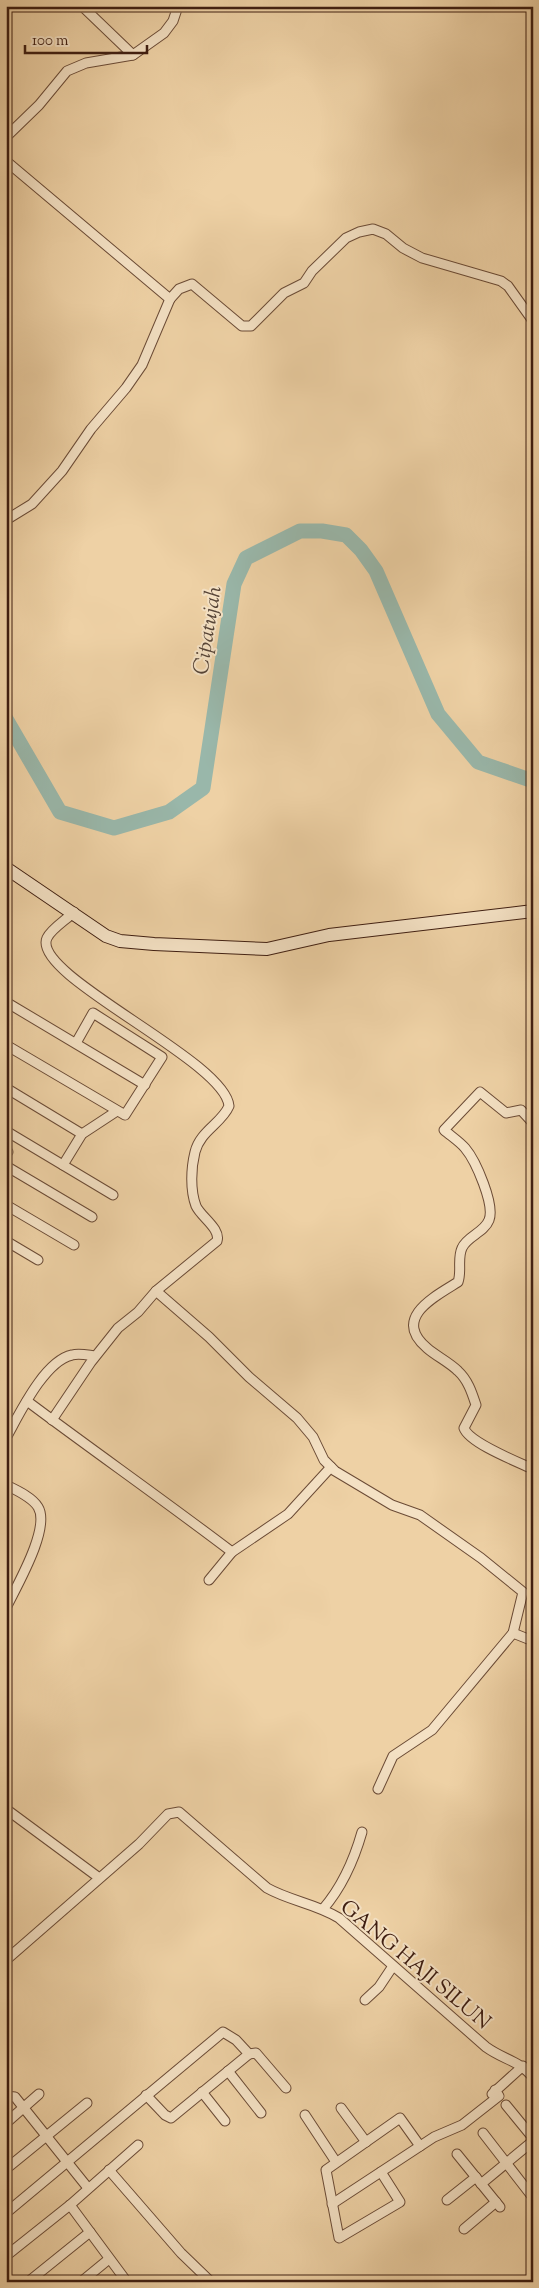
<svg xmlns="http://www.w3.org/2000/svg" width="539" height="2288" font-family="'Sorts Mill Goudy',serif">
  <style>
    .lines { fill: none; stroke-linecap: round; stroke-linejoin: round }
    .river { stroke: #99b7aa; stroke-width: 15 }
    .street-casing { stroke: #6b4b36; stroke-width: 11 }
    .secondary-casing { stroke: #3f1e11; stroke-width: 14 }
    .street { stroke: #f4e1c4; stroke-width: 9 }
    .secondary { stroke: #f4e1c4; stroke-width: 12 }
    .labels { text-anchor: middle; stroke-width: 4; stroke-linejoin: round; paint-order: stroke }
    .street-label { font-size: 21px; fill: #3f1e11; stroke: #f4e1c4 }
    .water-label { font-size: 22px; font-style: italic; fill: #564437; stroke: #f4e1c4 }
  </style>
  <rect width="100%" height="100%" fill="#eed1a5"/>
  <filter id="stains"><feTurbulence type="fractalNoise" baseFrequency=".004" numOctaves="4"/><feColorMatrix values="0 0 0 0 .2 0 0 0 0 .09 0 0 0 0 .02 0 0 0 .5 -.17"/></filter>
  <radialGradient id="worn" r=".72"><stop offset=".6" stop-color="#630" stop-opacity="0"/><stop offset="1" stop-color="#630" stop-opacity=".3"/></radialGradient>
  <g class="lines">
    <polyline class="river" points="6,719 60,812 114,828 169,812 203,788 234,584 246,558 300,531 322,531 346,535 361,550 376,571 438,714 478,762 533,781"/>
    <defs>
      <g id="street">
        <polyline points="82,6 133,55"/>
        <polyline points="6,137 39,105 67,71 86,63 133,55 164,33 173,21 178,6"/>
        <polyline points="6,161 170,299 179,289 192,284 242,326 251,326 284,293 304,283 312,271 346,238 359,232 373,229 386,234 403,248 422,258 501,281 508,286 533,321"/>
        <polyline points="6,520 32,504 62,471 91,429 126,388 142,365 170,299"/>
        <polyline points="6,1002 145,1085"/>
        <polyline points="6,1045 125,1115 162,1057 93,1013 76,1043"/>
        <polyline points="6,1088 82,1134"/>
        <path d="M533,1123L521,1110L506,1113L480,1092L444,1130C451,1136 460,1142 465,1148C476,1161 495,1205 489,1220C484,1233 467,1236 462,1248C457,1259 462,1271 458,1282C434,1297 392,1318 427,1348C436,1356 449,1362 458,1371C468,1380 472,1393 476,1405L464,1428C469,1443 518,1462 533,1469"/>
        <polyline points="6,1131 113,1195"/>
        <polyline points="6,1154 8,1152"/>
        <polyline points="63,1165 82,1134 117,1111"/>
        <polyline points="6,1166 92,1217"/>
        <polyline points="533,1179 533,1189"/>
        <polyline points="6,1205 74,1245"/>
        <polyline points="6,1241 38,1260"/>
        <polyline points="156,1291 209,1337 249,1377 297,1418 313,1437 324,1460 335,1471 392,1505 420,1515 481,1558 523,1592 513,1633 432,1730 393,1756 378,1789"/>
        <path d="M27,1401C95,1452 165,1501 232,1552"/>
        <path d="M52,1420L91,1362L118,1328L138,1312L156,1291L217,1241C221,1229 201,1217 196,1206C190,1190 191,1168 195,1152C200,1131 222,1123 229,1106C225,1060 30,975 47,938C51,929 66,920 74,912"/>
        <path d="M6,1438C19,1415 44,1361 72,1355C79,1353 87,1355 95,1356"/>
        <path d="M6,1485C16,1490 32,1497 38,1507C51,1528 16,1587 6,1608"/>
        <polyline points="209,1580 232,1552 288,1514 331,1467"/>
        <polyline points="513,1633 533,1641"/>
        <polyline points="6,1809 98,1877"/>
        <path d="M323,1909C342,1887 354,1860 362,1832"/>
        <path d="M6,1960L139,1844L168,1814L179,1812L267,1888C290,1901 317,1904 339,1918L486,2047C504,2060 518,2060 533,2077"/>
        <polyline points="365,2000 379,1987 393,1966"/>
        <polyline points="228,2071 261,2113"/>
        <polyline points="202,2092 225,2121"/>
        <polyline points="492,2094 523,2066"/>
        <polyline points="146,2095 165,2115 171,2118 249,2054"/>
        <polyline points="6,2096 15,2097 19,2102 88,2188"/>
        <polyline points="506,2105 533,2138"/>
        <polyline points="341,2108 366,2142"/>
        <polyline points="305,2115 336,2162"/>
        <polyline points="6,2123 39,2094"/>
        <polyline points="483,2133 531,2195"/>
        <polyline points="457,2154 500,2207"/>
        <polyline points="6,2169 87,2103"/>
        <polyline points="109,2170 181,2253 211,2282"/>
        <polyline points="381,2172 400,2202 339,2238 326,2170 400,2118 420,2146"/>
        <polyline points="481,2184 533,2141"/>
        <polyline points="447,2200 476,2177"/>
        <polyline points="332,2204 434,2137 462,2125 499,2096 495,2090"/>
        <polyline points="70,2205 127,2282"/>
        <polyline points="6,2213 223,2032 236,2040 249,2054 256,2053 286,2088"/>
        <polyline points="464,2229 496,2202"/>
        <polyline points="6,2256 70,2205 138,2145"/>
        <polyline points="28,2282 90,2232"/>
        <polyline points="81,2282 109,2259"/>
      </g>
      <polyline id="secondary" points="6,868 106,936 120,941 154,944 267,949 329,935 533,911"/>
    </defs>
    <use href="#street" class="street-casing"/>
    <use href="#secondary" class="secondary-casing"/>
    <use href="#street" class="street"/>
    <use href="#secondary" class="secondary"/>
  </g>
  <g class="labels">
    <g class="street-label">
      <text transform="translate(416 1964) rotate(40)" y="7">GANG HAJI SILUN</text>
    </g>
    <g class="water-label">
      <text transform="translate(206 630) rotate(-81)" y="8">Cipatujah</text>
    </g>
  </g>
  <rect width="539" height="2288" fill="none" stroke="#eed1a5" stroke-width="25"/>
  <rect x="8" y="8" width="524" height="2273" fill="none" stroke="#3f1e11" stroke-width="2.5"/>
  <rect x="12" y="12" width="514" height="2263" fill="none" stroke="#3f1e11"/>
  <path d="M25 45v8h122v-8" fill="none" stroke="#3f1e11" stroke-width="2.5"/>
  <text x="32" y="45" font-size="15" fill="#3f1e11" stroke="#f4e1c4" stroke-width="4" paint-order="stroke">100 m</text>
  <rect width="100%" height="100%" filter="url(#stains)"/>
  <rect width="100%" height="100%" fill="url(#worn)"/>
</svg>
